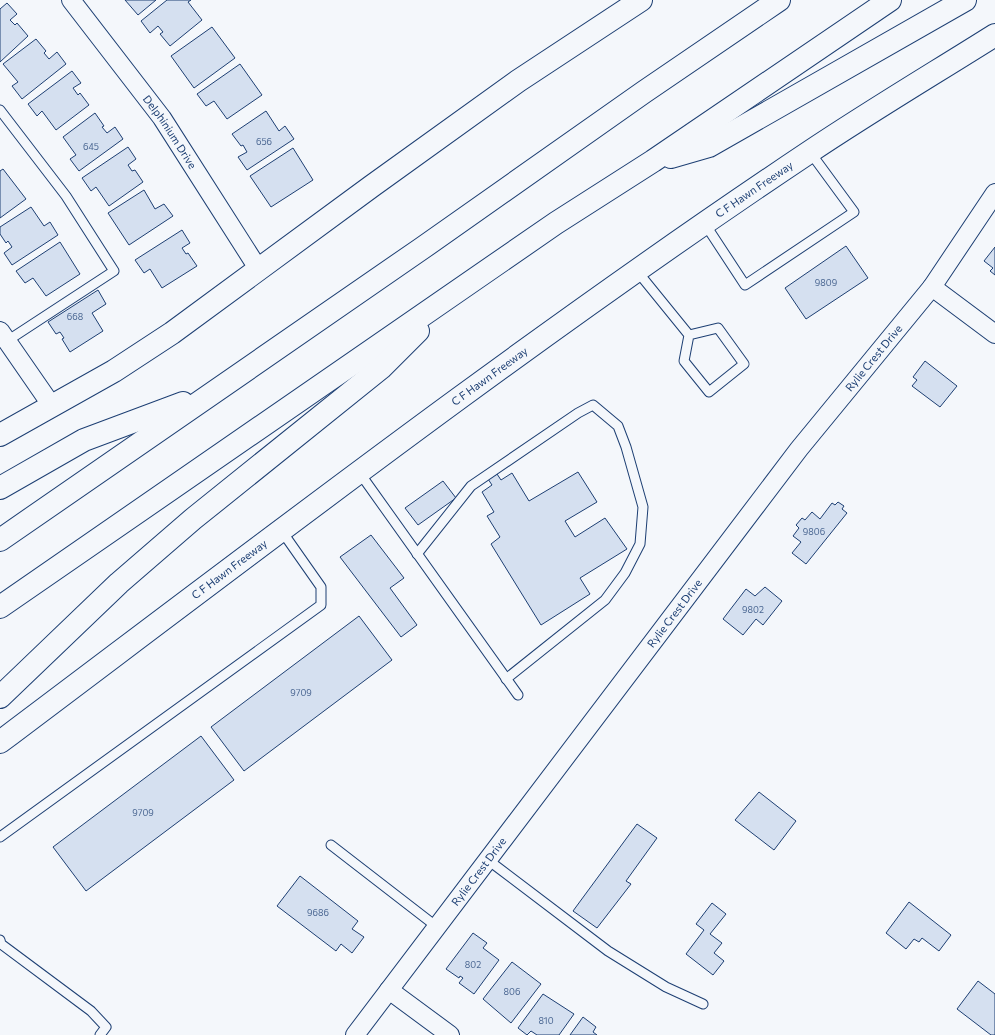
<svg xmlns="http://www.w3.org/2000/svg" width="995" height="1035" font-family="Commissioner,sans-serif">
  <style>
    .building { fill: #d5e0f0; stroke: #1d3f73 }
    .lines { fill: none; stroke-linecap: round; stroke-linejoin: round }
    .service-casing { stroke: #1d3f73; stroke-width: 11 }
    .minor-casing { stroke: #1d3f73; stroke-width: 20 }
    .secondary-casing { stroke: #1d3f73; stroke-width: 24 }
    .motorway-casing { stroke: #1d3f73; stroke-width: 24 }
    .service { stroke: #f4f7fb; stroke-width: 9 }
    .minor { stroke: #f4f7fb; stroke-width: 18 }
    .secondary { stroke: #f4f7fb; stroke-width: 22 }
    .motorway { stroke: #f4f7fb; stroke-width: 22 }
    .labels { text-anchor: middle; stroke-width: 3; stroke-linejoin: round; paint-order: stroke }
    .number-label { font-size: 9px; fill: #4b6792 }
    .street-label { font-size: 11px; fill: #1d3f73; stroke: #f4f7fb }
  </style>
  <rect width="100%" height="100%" fill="#f4f7fb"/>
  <g class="building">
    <polygon points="125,0 156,0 138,15"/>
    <polygon points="167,0 191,0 188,2 202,20 170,46 160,34 163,32 158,26 150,33 141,21"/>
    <polygon points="7,3 17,14 10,20 15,25 17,23 28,36 0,62 0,9"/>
    <polygon points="212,27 235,58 194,88 171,56"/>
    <polygon points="36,39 46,51 44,53 49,59 57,52 66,64 22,99 12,86 18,82 3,64"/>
    <polygon points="240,64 262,95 227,119 214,101 206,106 197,94"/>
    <polygon points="72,71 81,83 73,88 78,95 80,93 89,105 56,130 42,111 37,116 28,104"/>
    <polygon points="266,111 279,131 285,126 294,139 247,170 238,157 247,152 243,145 241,146 232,134"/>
    <polygon points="95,113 104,126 102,127 107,133 115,127 123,139 79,171 70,159 76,155 63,137"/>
    <polygon points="128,147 136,159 128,165 132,171 135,170 143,182 109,206 96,187 91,191 82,178"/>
    <polygon points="293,148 313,180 271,207 250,176"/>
    <polygon points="3,169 26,199 0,218 0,171"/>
    <polygon points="144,190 155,209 164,204 173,216 129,245 108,213"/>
    <polygon points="31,207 44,226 50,222 58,235 12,265 4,253 12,247 8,241 6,243 0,234 0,227"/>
    <polygon points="182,230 190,243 182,248 186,254 188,253 197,266 162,288 150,269 144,273 135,260"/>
    <polygon points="60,242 80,274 46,296 33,278 25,283 16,271"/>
    <polygon points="846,246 868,278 806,319 785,288"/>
    <polygon points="995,247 995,275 990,271 993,268 984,261"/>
    <polygon points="98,290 106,304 92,313 103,331 70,352 62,339 64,338 60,332 56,334 48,322"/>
    <polygon points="925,361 957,386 940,407 912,386 917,380 913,377"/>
    <polygon points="578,472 597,502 565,521 575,537 605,518 627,549 580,578 590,594 541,625 491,544 500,537 487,516 494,512 482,492 492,485 488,479 497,474 501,480 512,473 529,501"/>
    <polygon points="443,481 456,498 418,525 405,508"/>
    <polygon points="838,502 844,506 842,509 847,513 806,564 792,553 801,542 793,536 799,528 796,525 802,518 805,520 812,512 820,519 832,503 835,505"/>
    <polygon points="371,535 404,578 390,588 417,625 401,637 340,557"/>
    <polygon points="765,587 782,601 763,625 756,619 743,635 723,619 746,589 755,596"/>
    <polygon points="359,616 392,660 244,771 211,727"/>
    <polygon points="201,736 234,780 86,891 53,847"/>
    <polygon points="759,792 796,821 774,850 735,820"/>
    <polygon points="637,824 657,838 626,881 631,884 597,928 573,911"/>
    <polygon points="300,876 358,921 352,929 364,937 352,953 341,944 336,951 277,906"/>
    <polygon points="909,902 951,935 939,951 922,938 919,942 914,939 906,949 886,933"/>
    <polygon points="712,903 726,914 710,934 722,943 714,953 724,961 713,975 686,954 704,930 696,924"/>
    <polygon points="473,933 487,943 483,948 499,960 474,994 459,983 463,978 460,976 459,978 446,969"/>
    <polygon points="512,962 541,984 511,1023 483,999"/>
    <polygon points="978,981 995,994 995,1035 991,1035 957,1009"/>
    <polygon points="543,994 574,1014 559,1035 537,1035 531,1031 527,1035 518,1028"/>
    <polygon points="583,1017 596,1027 593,1032 597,1035 570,1035"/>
  </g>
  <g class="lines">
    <defs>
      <g id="service">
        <polyline points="0,110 66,196 114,271 7,341"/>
        <polyline points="705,224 745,285 854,212 810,152"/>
        <polyline points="637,271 689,335 684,361 709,392 744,364 718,328 689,335"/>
        <polyline points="359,472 518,695"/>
        <polyline points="417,554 471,486 578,413 593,405 618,426 626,447 643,507 640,544 625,573 605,600 506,679"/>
        <polyline points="0,837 321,605 321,587 281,530"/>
        <polyline points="331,845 437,927"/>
        <polyline points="488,860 608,951 666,987 703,1004"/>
        <polyline points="0,940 1,944 91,1011 106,1027 100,1035"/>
      </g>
      <g id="minor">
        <path id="s1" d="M71,0L162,118L259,270"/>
        <polyline points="932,287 995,334"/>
        <polyline points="0,331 52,406"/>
        <polyline points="389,990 450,1035"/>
        <path id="s2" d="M355,1035L799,449L932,287L995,193"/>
      </g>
      <g id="secondary">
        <polyline points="0,435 114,371 172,333 372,186 518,81 641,0"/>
        <path id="s3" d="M0,742C266,542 531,338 808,153C869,112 933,74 995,35"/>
      </g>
      <g id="motorway">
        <polyline points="671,157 709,146 965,0"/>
        <polyline points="0,488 84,440 183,403"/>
        <polyline points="0,540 421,249 644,92 779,0"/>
        <polyline points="0,607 556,223 653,161 890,0"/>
        <polyline points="0,697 119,583 193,519 381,368 418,331"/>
      </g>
    </defs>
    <use href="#service" class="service-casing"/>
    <use href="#minor" class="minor-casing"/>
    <use href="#secondary" class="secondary-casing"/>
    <use href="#motorway" class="motorway-casing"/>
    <use href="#service" class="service"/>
    <use href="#minor" class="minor"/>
    <use href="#secondary" class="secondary"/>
    <use href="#motorway" class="motorway"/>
  </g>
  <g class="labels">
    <g class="number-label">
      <text x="264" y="145">656</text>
      <text x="91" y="150">645</text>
      <text x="826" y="286">9809</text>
      <text x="75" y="320">668</text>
      <text x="814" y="535">9806</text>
      <text x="753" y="613">9802</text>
      <text x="301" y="696">9709</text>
      <text x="143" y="816">9709</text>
      <text x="318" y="916">9686</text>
      <text x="473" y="968">802</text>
      <text x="512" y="995">806</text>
      <text x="546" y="1024">810</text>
    </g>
    <g class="street-label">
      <text dy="4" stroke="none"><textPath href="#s1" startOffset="165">Delphinium Drive</textPath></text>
      <text dy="4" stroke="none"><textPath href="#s3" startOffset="935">C F Hawn Freeway</textPath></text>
      <text dy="4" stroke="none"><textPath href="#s2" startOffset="853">Rylie Crest Drive</textPath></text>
      <text dy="4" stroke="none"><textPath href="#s3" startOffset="611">C F Hawn Freeway</textPath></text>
      <text dy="4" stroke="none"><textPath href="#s3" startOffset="287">C F Hawn Freeway</textPath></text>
      <text dy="4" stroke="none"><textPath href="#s2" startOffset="529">Rylie Crest Drive</textPath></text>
      <text dy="4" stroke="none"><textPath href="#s2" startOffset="205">Rylie Crest Drive</textPath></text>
    </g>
  </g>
</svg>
